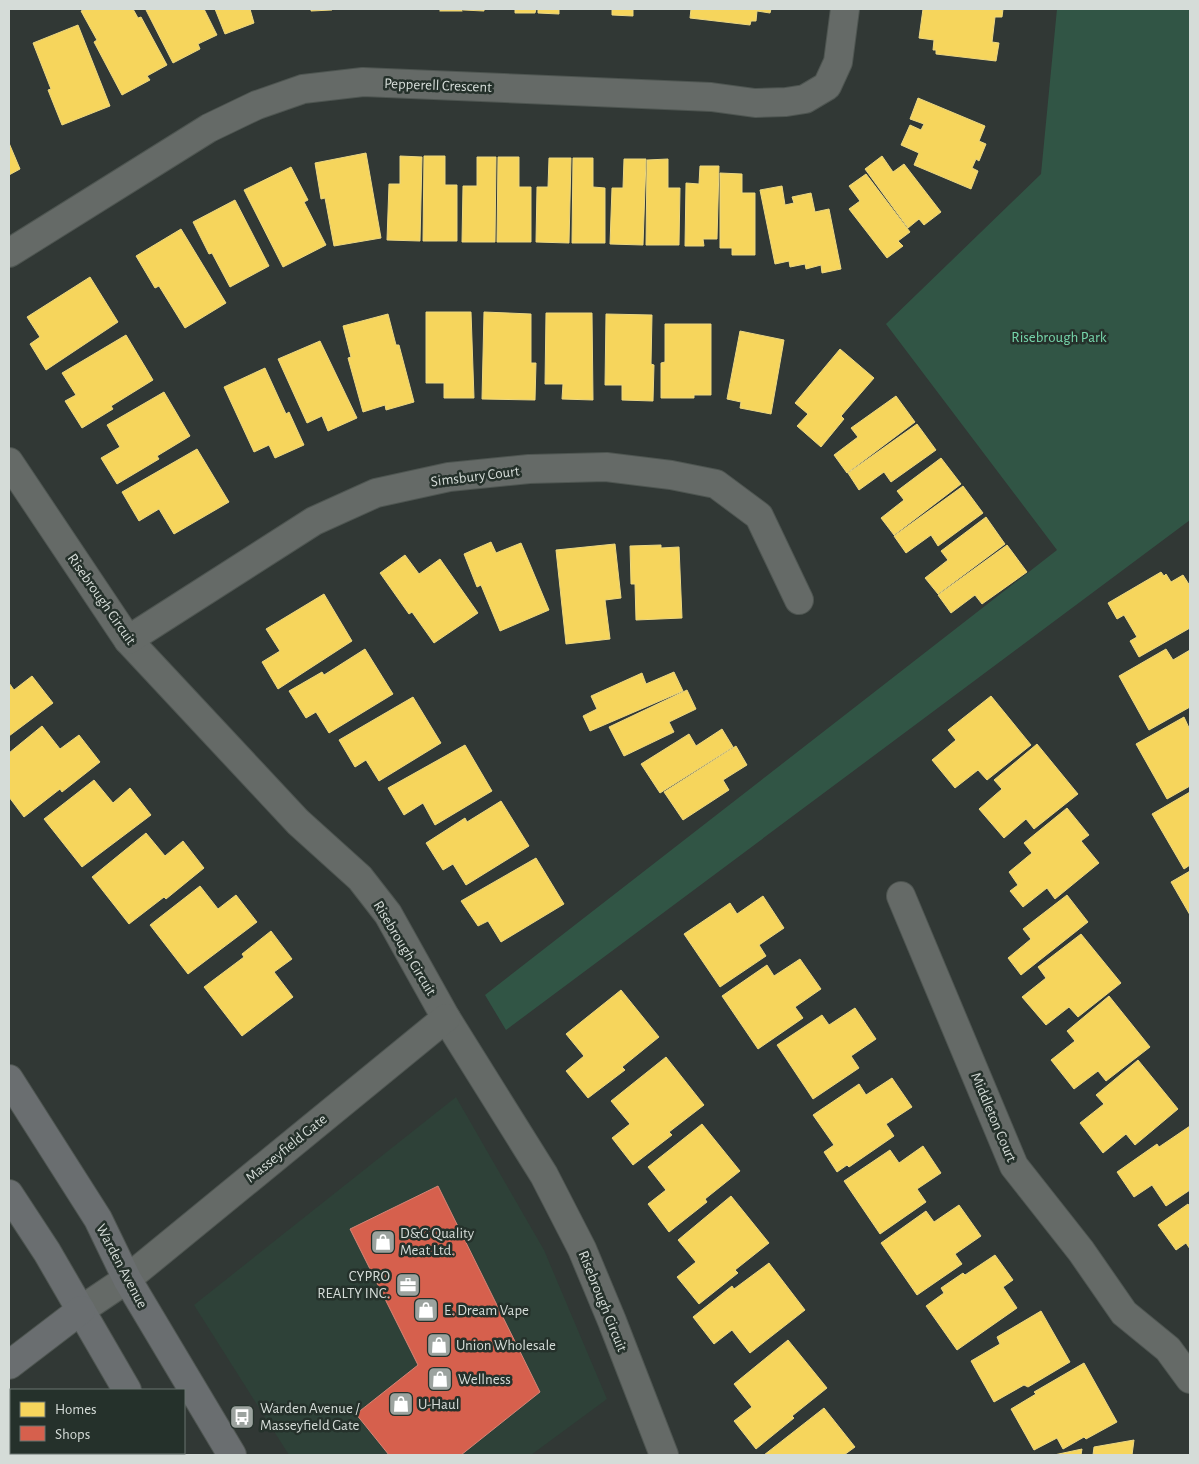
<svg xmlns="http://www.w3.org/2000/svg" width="1199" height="1464" font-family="'Alegreya Sans',sans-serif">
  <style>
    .built { fill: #2e4138 }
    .green { fill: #315545 }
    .homes { fill: #f6d55c; stroke: #ecd781 }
    .shops { fill: #d6604d; stroke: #d68577 }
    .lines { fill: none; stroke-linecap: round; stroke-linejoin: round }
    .minor-casing { stroke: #4e5551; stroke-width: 30 }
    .major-casing { stroke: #4e5551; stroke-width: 30 }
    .minor { stroke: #656a67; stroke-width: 28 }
    .major { stroke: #6a6e70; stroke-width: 28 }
    .labels { text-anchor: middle; stroke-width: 5; stroke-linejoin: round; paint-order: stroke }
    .street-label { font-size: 15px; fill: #d5dcd8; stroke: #25312b }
    .park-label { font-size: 15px; fill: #76d5ab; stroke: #25312b }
    .poi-label { font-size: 15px; fill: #d5dcd8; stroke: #25312b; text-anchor: start }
  </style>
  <rect width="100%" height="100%" fill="#313835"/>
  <g class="built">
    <polygon points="456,1097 544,1250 607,1399 531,1455 289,1455 194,1305"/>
    <polygon points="11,1422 11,1453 95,1453 97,1455 9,1455 9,1424"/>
  </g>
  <polygon class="green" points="1057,9 1190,9 1190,520 506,1030 485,995 1057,550 886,324 1041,174"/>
  <g class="homes">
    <polygon points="86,9 133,9 138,18 141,17 167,65 147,76 150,80 122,95 94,42 97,40 81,11"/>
    <polygon points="148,9 204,9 217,35 198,44 200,49 173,63 146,10"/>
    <polygon points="215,9 250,9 254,23 225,34"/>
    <polygon points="311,9 332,9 332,10 311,11"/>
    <rect x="440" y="9" width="22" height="2"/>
    <polygon points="463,9 484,9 484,11 463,10"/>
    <polygon points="515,9 536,9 535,13 515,13"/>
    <polygon points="538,9 559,9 559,14 538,13"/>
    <polygon points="612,9 633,9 633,16 612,15"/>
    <polygon points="691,9 771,9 770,13 757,11 756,21 751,21 750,25 690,18"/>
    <polygon points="923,9 1003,9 1002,17 995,17 992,42 999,43 996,61 936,54 936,50 933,50 934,40 919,38"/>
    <polygon points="78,25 110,106 62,125 48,90 51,89 33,43"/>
    <polygon points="918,98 985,126 979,141 986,144 979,161 976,159 972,168 978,171 971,189 914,165 919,153 901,145 910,125 921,130 924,124 910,119"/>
    <polygon points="9,143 20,169 9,175"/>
    <polygon points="366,153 381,238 334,246 325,198 321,199 315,163"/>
    <polygon points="400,156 422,157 420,241 387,240 389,184 400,184"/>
    <polygon points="424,156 445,156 445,185 457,185 457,241 423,241"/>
    <polygon points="882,156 893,172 904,164 941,212 924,225 919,219 908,228 865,169"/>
    <polygon points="477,157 496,157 495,242 462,242 463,186 477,186"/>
    <polygon points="498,157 519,157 519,187 531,187 531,242 497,242"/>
    <polygon points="549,158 571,158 569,243 536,242 537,187 548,187"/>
    <polygon points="573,158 593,158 593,187 605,188 605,243 572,243"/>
    <polygon points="624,159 646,159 643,245 610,244 612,188 623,188"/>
    <polygon points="668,159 668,188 680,188 679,245 646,245 647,160"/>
    <polygon points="700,166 719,166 717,239 703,239 704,246 685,246 686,183 699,184"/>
    <polygon points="291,167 308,200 304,202 326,245 283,267 244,190"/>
    <polygon points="720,173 742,174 742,193 755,193 755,255 732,255 732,248 720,248"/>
    <polygon points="866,174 910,232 898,241 903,246 887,258 849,209 860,201 849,186"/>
    <polygon points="782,186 785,205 794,203 792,197 811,193 815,212 829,209 841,269 822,273 821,265 806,269 805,264 790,267 789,261 775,264 760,190"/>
    <polygon points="235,200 269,266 230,287 212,253 209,254 193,222"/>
    <polygon points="181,229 226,303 185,328 159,286 155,288 136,256"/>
    <polygon points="90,277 118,322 46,370 30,344 40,337 27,317"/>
    <polygon points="426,312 471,312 474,398 444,398 444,383 426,383"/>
    <polygon points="484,312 531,314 531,363 536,363 535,400 482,399"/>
    <polygon points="546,313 592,313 593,400 562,399 563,384 545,384"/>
    <polygon points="388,314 396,345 399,345 414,402 386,410 385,405 363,412 348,358 351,357 343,326"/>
    <polygon points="606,314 652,315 651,364 654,365 653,401 622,400 622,385 605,385"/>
    <polygon points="665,324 711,324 711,395 694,395 694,398 661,398 661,363 665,362"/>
    <polygon points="740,331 784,340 771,414 740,408 741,402 727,399"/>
    <polygon points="126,335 153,380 111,406 113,409 82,428 65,401 76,395 62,373"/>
    <polygon points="320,341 357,418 328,431 322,416 307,423 278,359"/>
    <polygon points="840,349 874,378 841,416 844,419 821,447 797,426 808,414 795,403"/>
    <polygon points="265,368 286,414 289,412 304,445 275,458 269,445 254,452 224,387"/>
    <polygon points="164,392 190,436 157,456 159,459 117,484 101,458 120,447 107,425"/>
    <polygon points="896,396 915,422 847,473 834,455 858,437 851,428"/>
    <polygon points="917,424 936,450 891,482 884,472 859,490 848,473"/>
    <polygon points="197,449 229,502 174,534 159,509 139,521 122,492"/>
    <polygon points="941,458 961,484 894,535 881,518 904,500 897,491"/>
    <polygon points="963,486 983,513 938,546 931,535 906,553 894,536"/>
    <polygon points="986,517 1005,544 938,594 925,578 948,560 941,551"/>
    <polygon points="491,542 496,553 521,543 549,610 500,631 481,585 477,587 464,554"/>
    <polygon points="615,544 621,598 605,600 610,639 566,644 556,550"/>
    <polygon points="661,545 661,548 679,547 682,618 636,620 635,584 631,584 630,546"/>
    <polygon points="1007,545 1027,572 982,604 975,595 951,613 938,595"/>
    <polygon points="405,555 419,574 440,559 478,613 434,643 412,612 409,614 380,573"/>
    <polygon points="1161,572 1164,576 1166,574 1171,582 1183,575 1190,586 1190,628 1139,657 1130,641 1137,637 1124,615 1117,619 1108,603"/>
    <polygon points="324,594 352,641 278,689 262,662 280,651 266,629"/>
    <polygon points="365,649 393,694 329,733 316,712 306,718 289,691 322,672 324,675"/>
    <polygon points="1166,649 1173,660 1190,650 1190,707 1149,730 1119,676"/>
    <polygon points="674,672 683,691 590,731 583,716 597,709 591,696 642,673 646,684"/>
    <polygon points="32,676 53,703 9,736 9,683 14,690"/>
    <polygon points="687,690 696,709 669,722 674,732 624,756 609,727"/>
    <polygon points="991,696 1031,745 987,780 978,770 955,788 932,760 956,740 948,730"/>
    <polygon points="413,697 441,743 379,781 366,760 355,767 339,740"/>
    <polygon points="1184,717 1190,730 1190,786 1167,799 1136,744"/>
    <polygon points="42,726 60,749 79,735 100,762 62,792 60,789 24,817 9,797 9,753"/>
    <polygon points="722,729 733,747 660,793 641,764 689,734 696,746"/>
    <polygon points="1037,744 1078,794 1034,829 1026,819 1004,838 979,809 1002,789 994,780"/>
    <polygon points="465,745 492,791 435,825 423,803 404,815 388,788"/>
    <polygon points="736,746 747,765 723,780 729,790 683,820 664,792"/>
    <polygon points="94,780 113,803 130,788 151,815 82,867 44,819"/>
    <polygon points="1190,792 1190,865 1184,869 1152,814"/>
    <polygon points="501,801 529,846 466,885 453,864 443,870 426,843 465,818 467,822"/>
    <polygon points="1067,808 1089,835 1081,841 1099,863 1055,899 1047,888 1023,907 1010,891 1018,885 1009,872 1032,853 1024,843"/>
    <polygon points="146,833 165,856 183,841 204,868 166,899 164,897 129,924 92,877"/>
    <polygon points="536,858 564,904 501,942 488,921 478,926 461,901"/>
    <polygon points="1190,871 1190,915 1171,882"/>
    <polygon points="200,886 218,909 236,895 257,922 188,974 150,925"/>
    <polygon points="1067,895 1088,922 1021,975 1008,958 1031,939 1023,929"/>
    <polygon points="763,896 784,928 759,945 766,956 720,987 684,934 730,903 737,914"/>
    <polygon points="271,931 292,959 274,972 293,997 242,1036 204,987 244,957 242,954"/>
    <polygon points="1081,934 1121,983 1078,1017 1069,1007 1046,1025 1022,997 1046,978 1038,967"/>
    <polygon points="800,959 821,989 795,1007 803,1018 758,1049 722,996 767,965 774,976"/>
    <polygon points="621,990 659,1037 622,1067 625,1070 588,1098 566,1071 584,1056 566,1034"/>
    <polygon points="1109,996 1150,1047 1106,1081 1098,1071 1074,1089 1051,1060 1075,1041 1067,1031"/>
    <polygon points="855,1008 876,1039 851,1056 859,1068 813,1099 777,1045 822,1015 829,1025"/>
    <polygon points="666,1057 704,1105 669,1132 672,1135 633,1165 612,1138 630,1124 611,1101"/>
    <polygon points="1138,1060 1178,1109 1135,1145 1126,1134 1103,1153 1080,1123 1104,1104 1096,1095"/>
    <polygon points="892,1078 912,1107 886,1124 894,1136 849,1167 847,1165 837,1172 824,1152 834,1145 813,1115 859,1084 866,1095"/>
    <polygon points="702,1124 740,1171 705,1199 707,1202 669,1232 648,1204 666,1190 648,1167"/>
    <polygon points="1190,1126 1190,1190 1166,1206 1152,1185 1134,1197 1117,1172 1157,1144 1159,1147"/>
    <polygon points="923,1146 941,1173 917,1189 926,1202 880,1234 844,1181 890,1150 899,1163"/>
    <polygon points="731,1196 769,1243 735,1270 738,1273 699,1304 677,1277 696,1262 678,1240"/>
    <polygon points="1188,1204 1190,1207 1190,1249 1186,1243 1176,1250 1158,1225"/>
    <polygon points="959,1205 981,1236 955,1254 962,1264 917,1295 881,1243 926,1211 934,1222"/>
    <polygon points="995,1255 1013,1280 1003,1287 1017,1308 957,1350 926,1306 944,1293 941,1288 963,1273 965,1275"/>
    <polygon points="769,1263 805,1310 750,1353 732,1330 714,1344 693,1317 732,1286 734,1289"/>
    <polygon points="1041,1311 1070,1362 1028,1387 1024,1385 994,1402 971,1361 1000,1344 997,1337"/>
    <polygon points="788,1340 827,1388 792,1416 794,1418 756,1449 734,1421 752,1407 734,1384"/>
    <polygon points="1084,1363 1117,1422 1086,1439 1084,1437 1063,1449 1057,1438 1034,1450 1011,1409 1036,1394 1034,1392"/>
    <polygon points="824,1408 855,1447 844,1455 764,1455"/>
    <polygon points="1134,1440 1132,1455 1093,1455 1094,1447"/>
    <polygon points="1082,1449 1081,1455 1050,1455 1054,1455"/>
  </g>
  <polygon class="shops" points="438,1186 540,1392 461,1455 389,1455 356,1414 418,1365 350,1229"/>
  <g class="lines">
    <defs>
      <g id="minor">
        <polyline points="9,253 209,128 257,105 303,89 363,82 711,97 755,103 786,102 805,99 827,86 838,62 845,9"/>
        <polyline points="9,462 128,640 298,822 360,878 388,914 446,1018 544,1175 582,1249 612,1321 664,1455"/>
        <polyline points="128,640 314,521 376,493 449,477 529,469 606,467 671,475 716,484 759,516 799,600"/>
        <polyline points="901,896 1014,1166 1081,1251 1124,1313 1168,1349 1190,1379"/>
        <polyline points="81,1310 127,1279 446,1018"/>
      </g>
      <g id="major">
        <polyline points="9,1079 98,1219 127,1279 232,1455"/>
        <polyline points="9,1194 47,1252 127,1390"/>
        <polyline points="9,1365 81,1310"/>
        <polyline points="165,1453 166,1455"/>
      </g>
    </defs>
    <use href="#minor" class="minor-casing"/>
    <use href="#major" class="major-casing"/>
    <use href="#minor" class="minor"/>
    <use href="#major" class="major"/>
  </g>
  <defs>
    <symbol id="shop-square" viewBox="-11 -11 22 22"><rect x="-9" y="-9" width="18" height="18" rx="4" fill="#9ca39f" stroke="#25312b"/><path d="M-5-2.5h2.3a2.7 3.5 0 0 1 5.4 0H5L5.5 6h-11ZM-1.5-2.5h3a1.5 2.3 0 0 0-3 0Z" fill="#fff"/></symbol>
    <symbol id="office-square" viewBox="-11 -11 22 22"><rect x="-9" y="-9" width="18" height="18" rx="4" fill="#9ca39f" stroke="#25312b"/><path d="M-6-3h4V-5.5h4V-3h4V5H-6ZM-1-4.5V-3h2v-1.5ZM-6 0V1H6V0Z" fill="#fff"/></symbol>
    <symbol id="bus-square" viewBox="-11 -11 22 22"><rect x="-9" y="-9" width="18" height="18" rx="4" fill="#9ca39f" stroke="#25312b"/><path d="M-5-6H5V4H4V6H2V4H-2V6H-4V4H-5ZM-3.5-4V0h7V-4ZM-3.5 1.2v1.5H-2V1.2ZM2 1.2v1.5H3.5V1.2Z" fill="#fff"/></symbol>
  </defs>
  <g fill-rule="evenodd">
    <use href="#shop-square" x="369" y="1228" width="28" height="28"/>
    <use href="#office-square" x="394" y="1271" width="28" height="28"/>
    <use href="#shop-square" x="412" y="1296" width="28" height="28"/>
    <use href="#shop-square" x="425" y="1331" width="28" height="28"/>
    <use href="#shop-square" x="426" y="1365" width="28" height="28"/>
    <use href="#shop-square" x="387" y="1390" width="28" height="28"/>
    <use href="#bus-square" x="228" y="1403" width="28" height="28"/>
  </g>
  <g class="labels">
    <g class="street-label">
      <text transform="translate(438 85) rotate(2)" y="5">Pepperell Crescent</text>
      <text transform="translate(475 476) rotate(-7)" y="5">Simsbury Court</text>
      <text transform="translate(102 599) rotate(55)" y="5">Risebrough Circuit</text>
      <text transform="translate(405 948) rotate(59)" y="5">Risebrough Circuit</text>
      <text transform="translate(994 1117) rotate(67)" y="5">Middleton Court</text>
      <text transform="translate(286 1148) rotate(-39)" y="5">Masseyfield Gate</text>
      <text transform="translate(122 1266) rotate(62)" y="5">Warden Avenue</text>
      <text transform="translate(603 1301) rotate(68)" y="5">Risebrough Circuit</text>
    </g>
    <g class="park-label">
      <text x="1059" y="342">Risebrough Park</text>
    </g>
    <g class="poi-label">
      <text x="400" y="1238">D&amp;G Quality<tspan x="400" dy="17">Meat Ltd.</tspan></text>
      <text x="390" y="1281" text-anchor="end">CYPRO<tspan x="390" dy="17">REALTY INC.</tspan></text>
      <text x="444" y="1315">E. Dream Vape</text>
      <text x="456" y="1350">Union Wholesale</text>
      <text x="458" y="1384">Wellness</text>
      <text x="418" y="1409">U-Haul</text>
      <text x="260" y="1413">Warden Avenue /<tspan x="260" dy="17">Masseyfield Gate</tspan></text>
    </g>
  </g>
  <rect width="1199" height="1464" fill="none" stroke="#d5dcd8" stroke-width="20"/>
  <rect x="10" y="1389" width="175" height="65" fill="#25312b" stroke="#6b7570"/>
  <rect x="20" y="1402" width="25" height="15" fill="#f6d55c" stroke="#6b7570"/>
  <text x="55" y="1414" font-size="15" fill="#d5dcd8">Homes</text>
  <rect x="20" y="1426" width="25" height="15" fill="#d6604d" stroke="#6b7570"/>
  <text x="55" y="1439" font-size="15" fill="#d5dcd8">Shops</text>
</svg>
